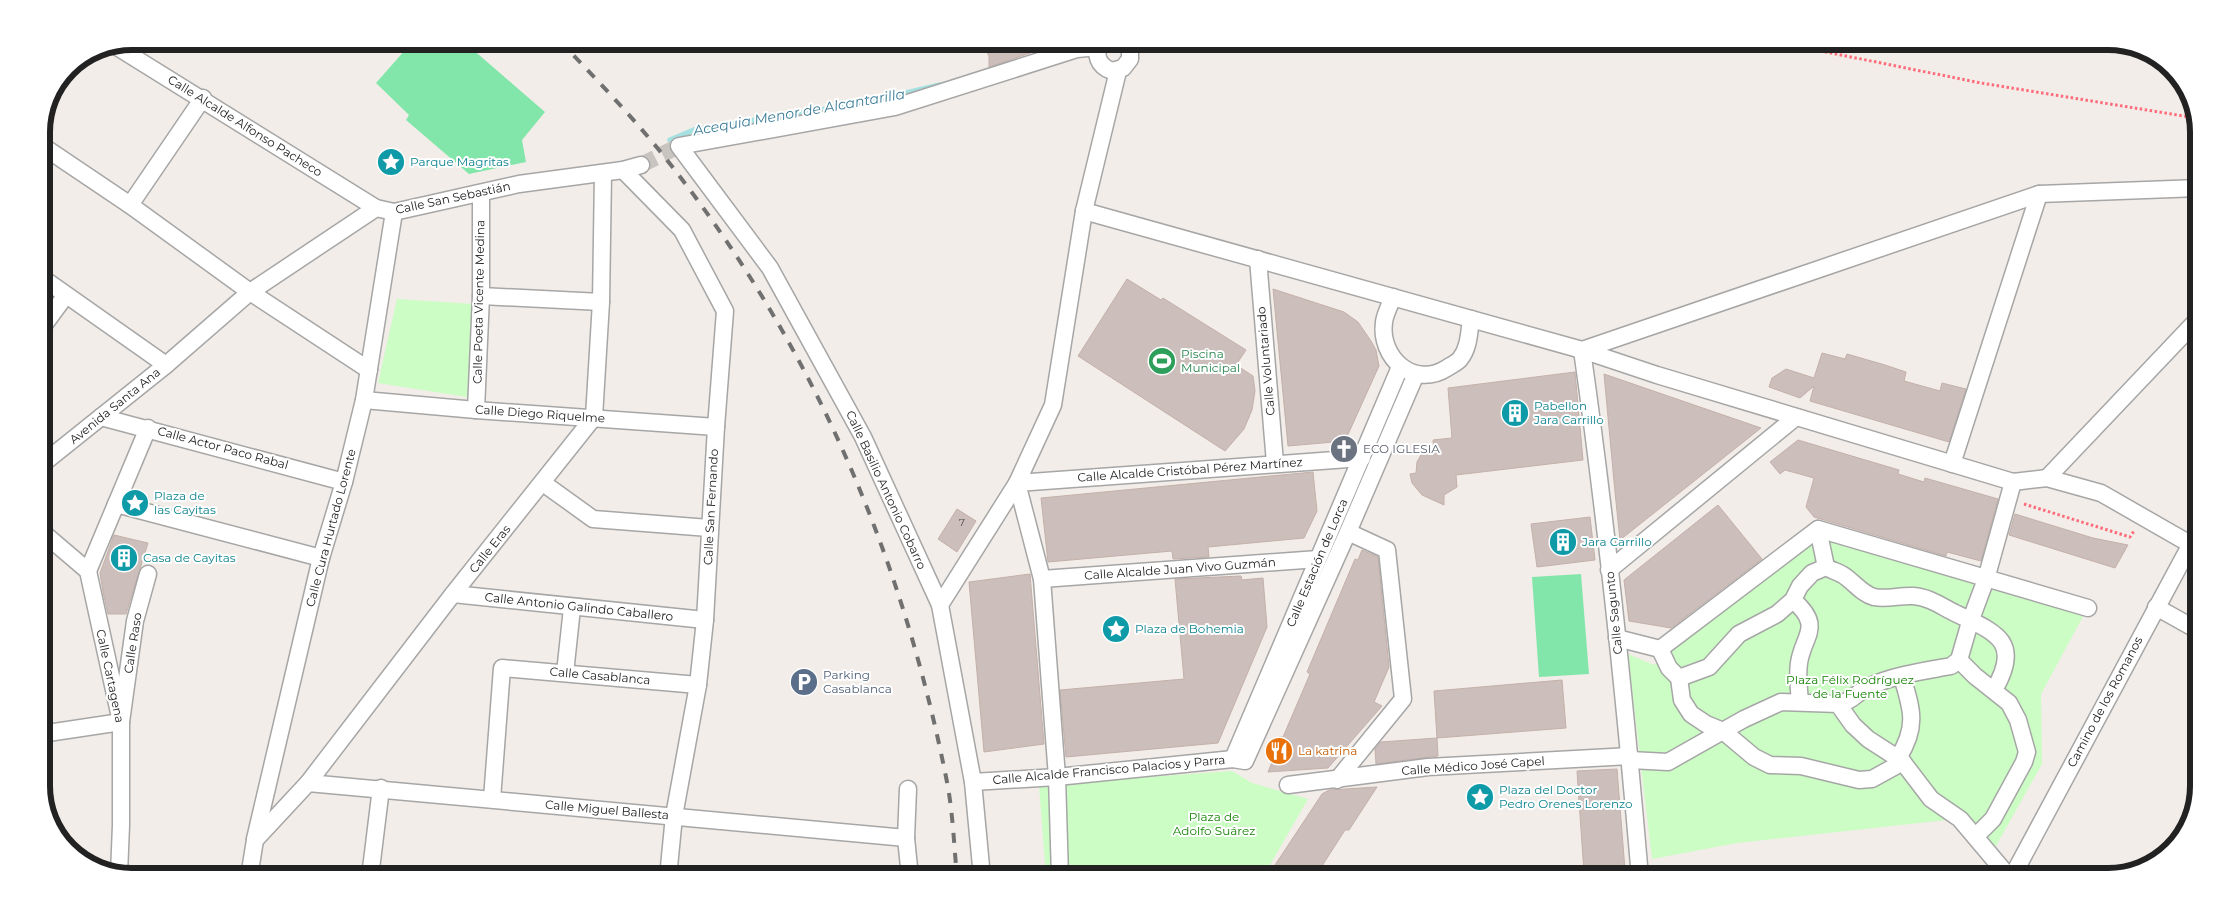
<svg xmlns="http://www.w3.org/2000/svg" width="2240" height="918" font-family="Montserrat,sans-serif">
  <style>
    .park { fill: #cbfdc4 }
    .pitch { fill: #82e6ab }
    .lines { fill: none; stroke-linecap: round; stroke-linejoin: round }
    .stream { stroke: #a6e1e2; stroke-width: 5.5 }
    .building { fill: #cbbebb; stroke: #c5b0a9 }
    .street-tunnel { stroke: #c8c4c0; stroke-width: 16; stroke-dasharray: 16 8; stroke-linecap: butt }
    .street-casing { stroke: #a6a6a6; stroke-width: 19 }
    .path { stroke: #ff6c7b; stroke-width: 3; stroke-dasharray: 2.5 2.5; stroke-linecap: butt }
    .street { stroke: #fff; stroke-width: 16 }
    .rail { stroke: #707070; stroke-width: 4; stroke-dasharray: 10 10; stroke-linecap: butt }
    .labels { text-anchor: middle; stroke-width: 4; stroke-linejoin: round; paint-order: stroke }
    .number-label { font-size: 10px; fill: #4c4948 }
    .street-label { font-size: 12px; fill: #222; stroke: #fff }
    .culture-label { font-size: 12px; fill: #0d838f; stroke: #fff; text-anchor: start }
    .leisure-label { font-size: 12px; fill: #27864d; stroke: #fff; text-anchor: start }
    .worship-label { font-size: 12px; fill: #5b616d; stroke: #fff; text-anchor: start }
    .service-label { font-size: 12px; fill: #4e5e75; stroke: #fff; text-anchor: start }
    .park-label { font-size: 12px; fill: #158505; stroke: #fff }
    .food-label { font-size: 12px; fill: #c56008; stroke: #fff; text-anchor: start }
    .water-label { font-size: 14px; font-style: italic; fill: #3b7c98; stroke: #fff }
    .rim { fill: none; stroke: #222; stroke-width: 6 }
  </style>
  <rect width="100%" height="100%" fill="#f2ede8"/>
  <g class="park">
    <polygon points="397,299 473,304 467,397 378,383"/>
    <polygon points="1818,529 2086,611 2041,694 2042,764 1988,860 1956,819 1737,843 1652,859 1628,654 1654,665"/>
    <polygon points="1232,771 1252,783 1308,799 1263,877 1046,877 1039,785"/>
  </g>
  <g class="pitch">
    <polygon points="413,41 463,41 545,112 522,140 526,162 469,174 406,120 409,115 376,83"/>
    <polygon points="1581,574 1589,674 1539,677 1532,577"/>
  </g>
  <g class="lines">
    <g class="stream">
      <polyline points="1048,50 1071,41"/>
      <polyline points="670,140 694,130 864,103 940,85"/>
    </g>
  </g>
  <g class="building">
    <polygon points="981,41 1061,41 1062,42 989,67 989,56"/>
    <polygon points="1127,279 1161,300 1163,298 1246,350 1236,365 1253,376 1255,391 1252,410 1244,429 1225,451 1078,356"/>
    <polygon points="1273,289 1344,312 1358,322 1371,341 1376,350 1379,366 1345,441 1288,446"/>
    <polygon points="1822,353 1845,359 1847,354 1885,365 1906,372 1904,381 1940,391 1942,383 1966,389 1949,442 1810,401 1814,386 1800,398 1769,387 1772,378 1786,369 1814,378"/>
    <polygon points="1575,372 1583,460 1456,475 1457,487 1444,495 1444,505 1422,495 1412,483 1410,474 1416,473 1417,462 1422,453 1434,451 1433,440 1452,438 1448,388"/>
    <polygon points="1604,374 1761,428 1620,540 1615,492"/>
    <polygon points="1798,440 1899,470 1898,474 1924,482 1925,478 1998,499 1981,561 1947,552 1946,556 1814,517 1806,507 1814,478 1785,470 1780,474 1770,462"/>
    <polygon points="1313,472 1317,511 1304,538 1208,547 1209,557 1173,559 1172,551 1048,562 1041,498"/>
    <polygon points="1718,505 1762,559 1671,628 1629,621 1624,580"/>
    <polygon points="957,509 976,521 957,552 938,539"/>
    <polygon points="2015,514 2093,538 2128,545 2115,568 2009,535"/>
    <polygon points="1590,517 1595,560 1537,567 1531,524"/>
    <polygon points="114,535 148,543 126,614 108,614 103,592 100,573"/>
    <polygon points="1362,550 1378,557 1389,667 1374,702 1382,706 1328,768 1268,772 1279,745 1279,737 1283,737 1310,674 1307,672 1355,559 1358,560"/>
    <polygon points="1030,574 1044,744 984,752 969,582"/>
    <polygon points="1241,576 1242,580 1263,578 1267,627 1218,743 1066,757 1060,690 1184,679 1175,579"/>
    <polygon points="1562,680 1566,728 1437,738 1434,691"/>
    <polygon points="1437,738 1438,756 1376,764 1375,749 1381,742"/>
    <polygon points="1617,769 1625,870 1584,873 1577,771"/>
    <polygon points="1377,787 1349,830 1345,830 1315,877 1267,877 1322,794 1329,790"/>
  </g>
  <g class="lines">
    <polyline class="street-tunnel" points="641,165 679,146"/>
    <defs>
      <g id="street">
        <path d="M1102,41C1093,54 1098,66 1112,71L1123,68L1130,59V47L1126,41"/>
        <polyline points="114,45 376,208"/>
        <polyline points="41,145 130,205 250,292 369,370"/>
        <polyline points="623,170 682,230 725,311 716,427 705,620 698,685 674,816 668,877"/>
        <polyline points="130,205 203,98"/>
        <polyline points="1084,211 1582,350 1657,375 2013,482 2047,478 2101,493 2190,544"/>
        <polyline points="1258,259 1275,463"/>
        <polyline points="41,277 166,365"/>
        <polyline points="481,296 601,302"/>
        <path d="M1393,297C1390,305 1385,314 1384,322C1379,358 1414,389 1447,368C1451,365 1457,363 1460,359C1469,348 1469,333 1471,319"/>
        <polyline points="41,329 66,295"/>
        <polyline points="364,400 476,410 716,427"/>
        <polyline points="476,410 481,296 481,193"/>
        <polyline points="101,417 344,482"/>
        <polyline points="1952,464 2039,194"/>
        <polyline points="41,465 166,365 250,292 376,208 394,212 519,184 623,170 641,165"/>
        <polyline points="2047,478 2199,318"/>
        <polyline points="543,483 593,519 709,528"/>
        <polyline points="116,504 321,558"/>
        <polyline points="1818,529 1826,567"/>
        <polyline points="41,531 88,571 121,722 121,825 119,874"/>
        <polyline points="1609,570 1796,417"/>
        <polyline points="88,571 148,428"/>
        <polyline points="1042,579 1318,559"/>
        <polyline points="453,594 705,620"/>
        <path d="M1793,600C1824,627 1803,635 1799,663C1797,676 1799,689 1800,702"/>
        <polyline points="940,605 1017,483 1053,405 1084,211 1118,71"/>
        <polyline points="2156,607 2199,631"/>
        <polyline points="1617,638 1660,649 1818,529 2088,608"/>
        <polyline points="1660,649 1669,668 1679,678 1682,700 1691,714 1706,724 1723,731 1754,757 1770,765 1801,766 1859,780 1872,779 1903,762"/>
        <polyline points="1959,660 1975,676 2009,703 2018,720 2027,752 2024,762 1993,819 1976,836"/>
        <polyline points="565,673 572,608"/>
        <path d="M1679,678L1709,667L1739,634L1777,614L1793,600L1800,586L1812,573L1826,567C1831,570 1838,572 1843,575C1854,582 1862,594 1874,597C1886,600 1901,595 1913,596C1929,597 1941,606 1955,613C1995,632 2023,641 1994,690"/>
        <path d="M1838,704C1852,702 1857,692 1868,687C1893,675 1924,671 1951,666L1959,660L1970,622L1986,579L2013,482"/>
        <polyline points="41,734 121,722 135,621 148,574"/>
        <path d="M1898,758C1918,727 1912,709 1902,677"/>
        <polyline points="1233,759 1400,367"/>
        <polyline points="1630,760 1668,762 1744,719 1781,702 1838,704 1853,725 1868,739 1902,761 1931,799 1960,819 2009,877"/>
        <polyline points="1337,780 1403,699 1387,550 1348,532"/>
        <polyline points="973,782 1057,777 1233,759 1245,761 1348,532 1416,374"/>
        <polyline points="308,783 906,838"/>
        <polyline points="1288,785 1428,767 1630,756"/>
        <polyline points="908,789 906,838 910,877"/>
        <polyline points="492,799 502,668 698,685"/>
        <polyline points="255,839 321,558 344,482 364,400 394,212"/>
        <polyline points="249,877 255,840 308,783 453,594 594,417 601,302 603,173"/>
        <polyline points="370,877 381,788"/>
        <polyline points="982,877 973,782 940,605 863,437 770,268 679,146 895,107 1077,49 1098,47"/>
        <polyline points="1060,877 1057,777 1042,579 1017,483 1362,458"/>
        <path d="M1640,877C1625,701 1607,525 1582,350L2039,194L2199,188"/>
        <polyline points="2012,877 2199,529"/>
      </g>
    </defs>
    <use href="#street" class="street-casing"/>
    <g class="path">
      <polyline points="1771,41 1981,83 2196,118"/>
      <polyline points="2024,504 2130,537 2134,531"/>
    </g>
    <use href="#street" class="street"/>
    <path class="rail" d="M560,41C594,77 628,112 659,150C809,336 901,549 947,782C953,813 954,846 957,877"/>
  </g>
  <defs>
    <symbol id="sight-disc" viewBox="-11 -11 22 22"><circle r="9.5" fill="#0f9aa8" stroke="#fff"/><path d="M0-6L1.8-2.2L6-1.7L2.9 1.2L3.7 5.4L0 3.3L-3.7 5.4L-2.9 1.2L-6-1.7L-1.8-2.2Z" fill="#fff"/></symbol>
    <symbol id="stadium-disc" viewBox="-11 -11 22 22"><circle r="9.5" fill="#2e9e5b" stroke="#fff"/><path d="M0-5a6.5 5 0 1 0 0 10a6.5 5 0 1 0 0-10ZM-3.5-1.8h7v3.6h-7Z" fill="#fff"/></symbol>
    <symbol id="building-disc" viewBox="-11 -11 22 22"><circle r="9.5" fill="#0f9aa8" stroke="#fff"/><path d="M-4-6H4V6H1V3H-1V6H-4ZM-2.5-4.3h1.7v1.8h-1.7ZM.8-4.3h1.7v1.8H.8ZM-2.5-1h1.7V.8h-1.7ZM.8-1h1.7V.8H.8Z" fill="#fff"/></symbol>
    <symbol id="church-disc" viewBox="-11 -11 22 22"><circle r="9.5" fill="#6b7280" stroke="#fff"/><path d="M-1.2-6h2.4v3.5h3.3v2.4h-3.3V6h-2.4V-.1h-3.3v-2.4h3.3Z" fill="#fff"/></symbol>
    <symbol id="parking-disc" viewBox="-11 -11 22 22"><circle r="9.5" fill="#5c6f8a" stroke="#fff"/><path d="M-3.5-5.5H1a3.5 3.5 0 0 1 0 7H-1V5.5H-3.5ZM-1-3.4V-.6H.8a1.4 1.4 0 0 0 0-2.8Z" fill="#fff"/></symbol>
    <symbol id="restaurant-disc" viewBox="-11 -11 22 22"><circle r="9.5" fill="#e8710a" stroke="#fff"/><path d="M-5-6h1v4h1v-4h1v4h1v-4h1v5L-1.5 .5V6h-2V.5L-5-1ZM5-6V6H3V1.5H1.5Q1.5-4 5-6Z" fill="#fff"/></symbol>
  </defs>
  <g fill-rule="evenodd">
    <use href="#sight-disc" x="375" y="146" width="32" height="32"/>
    <use href="#stadium-disc" x="1146" y="345" width="32" height="32"/>
    <use href="#building-disc" x="1499" y="397" width="32" height="32"/>
    <use href="#church-disc" x="1328" y="433" width="32" height="32"/>
    <use href="#sight-disc" x="119" y="487" width="32" height="32"/>
    <use href="#building-disc" x="1547" y="526" width="32" height="32"/>
    <use href="#building-disc" x="108" y="542" width="32" height="32"/>
    <use href="#sight-disc" x="1100" y="613" width="32" height="32"/>
    <use href="#parking-disc" x="788" y="666" width="32" height="32"/>
    <use href="#restaurant-disc" x="1263" y="735" width="32" height="32"/>
    <use href="#sight-disc" x="1464" y="781" width="32" height="32"/>
  </g>
  <g class="labels">
    <g class="number-label">
      <text x="962" y="526">7</text>
    </g>
    <g class="street-label">
      <text transform="translate(245 126) rotate(32)" y="4">Calle Alcalde Alfonso Pacheco</text>
      <text transform="translate(453 198) rotate(-12)" y="4">Calle San Sebastián</text>
      <text transform="translate(479 302) rotate(-89)" y="4">Calle Poeta Vicente Medina</text>
      <text transform="translate(1266 361) rotate(-95)" y="4">Calle Voluntariado</text>
      <text transform="translate(115 406) rotate(-39)" y="4">Avenida Santa Ana</text>
      <text transform="translate(540 414) rotate(4)" y="4">Calle Diego Riquelme</text>
      <text transform="translate(223 448) rotate(15)" y="4">Calle Actor Paco Rabal</text>
      <text transform="translate(1190 470) rotate(-4)" y="4">Calle Alcalde Cristóbal Pérez Martínez</text>
      <text transform="translate(886 490) rotate(65)" y="4">Calle Basilio Antonio Cobarro</text>
      <text transform="translate(711 507) rotate(-87)" y="4">Calle San Fernando</text>
      <text transform="translate(331 528) rotate(-75)" y="4">Calle Cura Hurtado Lorente</text>
      <text transform="translate(490 549) rotate(-51)" y="4">Calle Eras</text>
      <text transform="translate(1317 563) rotate(-67)" y="4">Calle Estación de Lorca</text>
      <text transform="translate(1180 569) rotate(-4)" y="4">Calle Alcalde Juan Vivo Guzmán</text>
      <text transform="translate(579 607) rotate(6)" y="4">Calle Antonio Galindo Caballero</text>
      <text transform="translate(1614 613) rotate(-96)" y="4">Calle Sagunto</text>
      <text transform="translate(133 643) rotate(-81)" y="4">Calle Raso</text>
      <text transform="translate(110 676) rotate(78)" y="4">Calle Cartagena</text>
      <text transform="translate(600 676) rotate(5)" y="4">Calle Casablanca</text>
      <text transform="translate(2105 702) rotate(-62)" y="4">Camino de los Romanos</text>
      <text transform="translate(1473 766) rotate(-4)" y="4">Calle Médico José Capel</text>
      <text transform="translate(1109 770) rotate(-5)" y="4">Calle Alcalde Francisco Palacios y Parra</text>
      <text transform="translate(607 810) rotate(5)" y="4">Calle Miguel Ballesta</text>
    </g>
    <g class="culture-label">
      <text x="410" y="166">Parque Magritas</text>
      <text x="1534" y="410">Pabellon<tspan x="1534" dy="14">Jara Carrillo</tspan></text>
      <text x="154" y="500">Plaza de<tspan x="154" dy="14">las Cayitas</tspan></text>
      <text x="1582" y="546">Jara Carrillo</text>
      <text x="143" y="562">Casa de Cayitas</text>
      <text x="1135" y="633">Plaza de Bohemia</text>
      <text x="1499" y="794">Plaza del Doctor<tspan x="1499" dy="14">Pedro Orenes Lorenzo</tspan></text>
    </g>
    <g class="leisure-label">
      <text x="1181" y="358">Piscina<tspan x="1181" dy="14">Municipal</tspan></text>
    </g>
    <g class="worship-label">
      <text x="1363" y="453">ECO IGLESIA</text>
    </g>
    <g class="service-label">
      <text x="823" y="679">Parking<tspan x="823" dy="14">Casablanca</tspan></text>
    </g>
    <g class="park-label">
      <text x="1850" y="684">Plaza Félix Rodríguez<tspan x="1850" dy="14">de la Fuente</tspan></text>
      <text x="1214" y="821">Plaza de<tspan x="1214" dy="14">Adolfo Suárez</tspan></text>
    </g>
    <g class="food-label">
      <text x="1298" y="755">La katrina</text>
    </g>
    <g class="water-label">
      <text transform="translate(799 112) rotate(-10)" y="5">Acequia Menor de Alcantarilla</text>
    </g>
  </g>
  <path d="M0 0H2240V918H0ZM132 50H2108A82 82 0 0 1 2190 132V786A82 82 0 0 1 2108 868H132A82 82 0 0 1 50 786V132A82 82 0 0 1 132 50Z" fill="#fff" fill-rule="evenodd"/>
  <path class="rim" d="M132 50H2108A82 82 0 0 1 2190 132V786A82 82 0 0 1 2108 868H132A82 82 0 0 1 50 786V132A82 82 0 0 1 132 50Z"/>
</svg>
